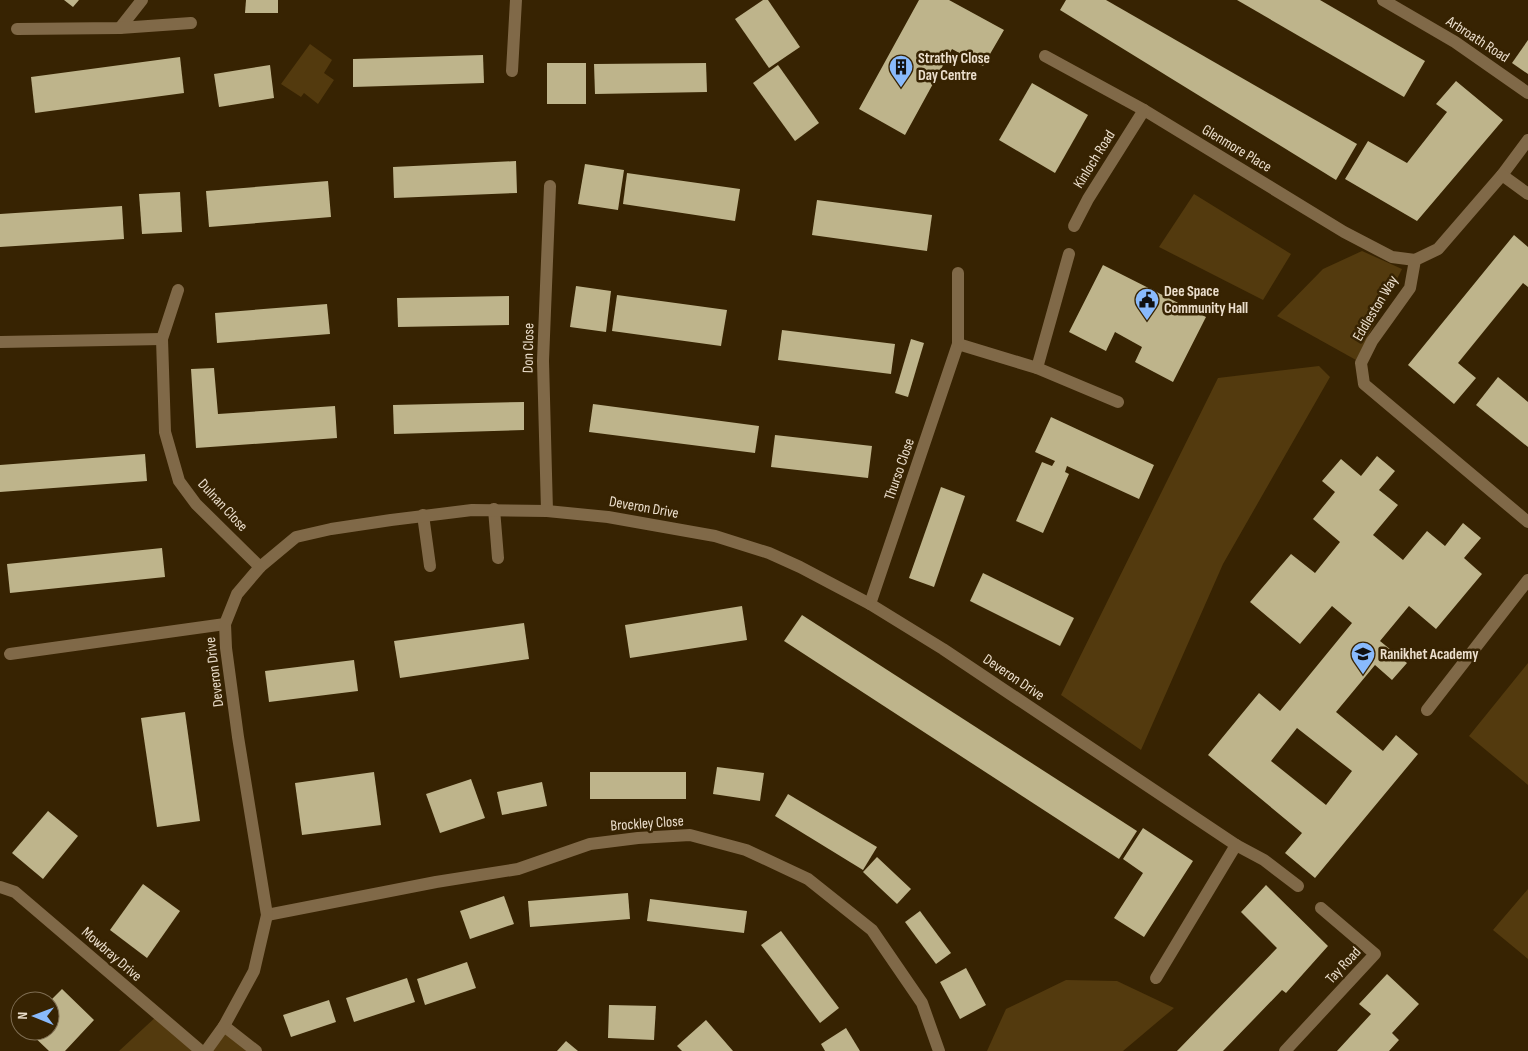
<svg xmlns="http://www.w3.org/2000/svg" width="1528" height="1051" font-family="'Sofia Sans Condensed',sans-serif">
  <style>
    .green { fill: #533a0e }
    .building { fill: #beb48b; fill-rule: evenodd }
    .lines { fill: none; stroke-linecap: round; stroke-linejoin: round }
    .lane { stroke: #806948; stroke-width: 12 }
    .street { stroke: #806948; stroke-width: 12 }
    .labels { text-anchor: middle; stroke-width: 5; stroke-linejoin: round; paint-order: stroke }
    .street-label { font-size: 15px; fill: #ecdfcd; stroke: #372302 }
    .poi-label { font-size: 15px; font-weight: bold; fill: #ecdfcd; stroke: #372302; text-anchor: start }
  </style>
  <rect width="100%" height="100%" fill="#372302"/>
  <g class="green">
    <polygon points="310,44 332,60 324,73 334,80 318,104 304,93 301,97 281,84"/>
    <polygon points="1194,194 1291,254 1263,300 1159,247"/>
    <polygon points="1362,251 1402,269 1356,360 1277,316 1323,269"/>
    <polygon points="1319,366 1330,377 1223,564 1141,750 1061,695 1218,378"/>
    <polygon points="1528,663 1528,785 1469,736"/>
    <polygon points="1528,889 1528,959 1493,930"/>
    <polygon points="1066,980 1117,981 1174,1008 1123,1051 987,1051 1006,1009"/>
    <polygon points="158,1015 201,1051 119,1051"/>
    <polygon points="224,1026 256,1051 206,1051"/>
  </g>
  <g class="building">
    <polygon points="64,0 79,0 73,7"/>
    <polygon points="246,0 278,0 278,13 245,13"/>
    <polygon points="763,0 768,0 800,47 769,68 735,19"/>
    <polygon points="919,0 949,0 1004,30 983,66 952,49 905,135 859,109"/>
    <polygon points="1066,0 1106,0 1357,144 1336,180 1060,10"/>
    <polygon points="1237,0 1320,0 1425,61 1404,97"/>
    <polygon points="1528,40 1528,74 1512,63"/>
    <polygon points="483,55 484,83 353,87 353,59"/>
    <polygon points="180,57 184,93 35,113 31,77"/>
    <rect x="547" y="63" width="39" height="41"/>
    <polygon points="706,63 707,92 595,94 594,64"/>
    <polygon points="270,65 274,98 219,107 214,74"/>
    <polygon points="778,65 819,123 795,141 753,83"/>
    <polygon points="1456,81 1503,120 1417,221 1345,179 1368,141 1407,163 1447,112 1436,104"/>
    <polygon points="1032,83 1088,115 1055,173 999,140"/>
    <polygon points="516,161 517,193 394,198 393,167"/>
    <polygon points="585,164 624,170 618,210 578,204"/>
    <polygon points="627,173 740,189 735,221 623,204"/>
    <polygon points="328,181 331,217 209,227 206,191"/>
    <polygon points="180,192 182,232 142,234 139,194"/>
    <polygon points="817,200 932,215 927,251 812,235"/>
    <polygon points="122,206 124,239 0,247 0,214"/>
    <polygon points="1514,235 1528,247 1528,287 1523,283 1458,363 1476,378 1454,404 1408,365"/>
    <polygon points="1103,265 1206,317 1173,382 1135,362 1142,347 1115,332 1106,351 1069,332"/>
    <polygon points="576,286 611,291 606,332 570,327"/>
    <polygon points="617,295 727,310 721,346 612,331"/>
    <polygon points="509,296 509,325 398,327 397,298"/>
    <polygon points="327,304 330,334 217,343 215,313"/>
    <polygon points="782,330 895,344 891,374 778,360"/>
    <polygon points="911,339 924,343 908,397 895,393"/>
    <polygon points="214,368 218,414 335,406 337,438 196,448 191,369"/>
    <polygon points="1498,377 1528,402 1528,447 1476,405"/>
    <polygon points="524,402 524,430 394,434 393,405"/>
    <polygon points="593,404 759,426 755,453 589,432"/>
    <polygon points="1051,417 1154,465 1139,499 1067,466 1065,472 1069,474 1043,533 1016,521 1042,462 1052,466 1055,461 1035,452"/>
    <polygon points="775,435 872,446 868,478 771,467"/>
    <polygon points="145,454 147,481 0,492 0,465"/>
    <path d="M1377,456L1395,471L1379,490L1398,505L1373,535L1403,560L1427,531L1445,546L1463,523L1481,538L1464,558L1482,574L1436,629L1409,606L1380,641L1407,663L1392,680L1375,665L1336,712L1383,751L1396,735L1418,754L1315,878L1285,853L1302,833L1208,755L1259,693L1280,711L1352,623L1332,606L1300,644L1250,602L1291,554L1315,573L1340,542L1313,519L1335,492L1322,481L1341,459L1361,476ZM1297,728L1352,771L1326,805L1271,761Z"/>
    <polygon points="941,487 965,496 934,587 909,578"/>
    <polygon points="162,548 165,577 10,593 7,564"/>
    <polygon points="983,573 1074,618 1060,646 970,601"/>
    <polygon points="742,606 747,640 630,658 625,625"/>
    <polygon points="802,615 1137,831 1119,859 784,641"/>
    <polygon points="524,623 529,659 400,678 394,641"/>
    <polygon points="354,660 358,691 269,702 265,671"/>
    <polygon points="185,712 200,821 157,827 141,718"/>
    <polygon points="717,767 764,773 760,801 713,794"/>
    <polygon points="374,772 381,825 302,835 295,783"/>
    <rect x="590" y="772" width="96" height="27"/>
    <polygon points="471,779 485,818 440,833 426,794"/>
    <polygon points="542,782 547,806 502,815 497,792"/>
    <polygon points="788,794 877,847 863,870 775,816"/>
    <polygon points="48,811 78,836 43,879 12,853"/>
    <polygon points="1143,828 1193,861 1144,937 1114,918 1143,873 1123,859"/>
    <polygon points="877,857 911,889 897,904 863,872"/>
    <polygon points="143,884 180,911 147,958 110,930"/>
    <polygon points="1266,885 1328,946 1286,993 1282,990 1223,1051 1177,1051 1277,948 1241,912"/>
    <polygon points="628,893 630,919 530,927 528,901"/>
    <polygon points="504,896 514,924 470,939 460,911"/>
    <polygon points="650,899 747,911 744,933 647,921"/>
    <polygon points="920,911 951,953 936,964 905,922"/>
    <polygon points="781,931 839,1008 820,1023 761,945"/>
    <polygon points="467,962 476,988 425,1005 417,979"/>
    <polygon points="966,968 986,1005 960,1019 940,982"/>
    <polygon points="1387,974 1419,1004 1392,1033 1399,1040 1389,1051 1337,1051 1371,1014 1359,1004"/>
    <polygon points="407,978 415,1002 354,1022 346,998"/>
    <polygon points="62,989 94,1020 65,1051 49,1051 28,1031 50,1031 50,1001"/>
    <polygon points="329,1000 336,1022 291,1037 283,1015"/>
    <polygon points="609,1005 656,1006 654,1040 608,1038"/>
    <polygon points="706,1020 733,1051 682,1051 677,1046"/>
    <polygon points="846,1028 860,1051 825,1051 821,1044"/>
    <polygon points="566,1041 578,1051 557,1051"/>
  </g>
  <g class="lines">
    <g class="lane">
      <polyline points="1037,368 1069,254"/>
      <polyline points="494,509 498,558"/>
      <polyline points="423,515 430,566"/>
      <polyline points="10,654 225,624"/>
      <polyline points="1427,710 1528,580"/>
    </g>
    <g class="street">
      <polyline points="1383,0 1455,42 1528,93"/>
      <polyline points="120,28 142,0"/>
      <polyline points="17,29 120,28 191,23"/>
      <polyline points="1045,56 1144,110 1344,232 1392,257 1415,260"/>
      <polyline points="512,71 516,0"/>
      <polyline points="1528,140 1502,175 1438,249 1415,260 1410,288 1372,341 1361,363 1364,384 1528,522"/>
      <polyline points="1502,175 1528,194"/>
      <polyline points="1074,226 1088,199 1144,110"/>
      <polyline points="178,290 162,339 165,432 179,481 196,504 260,567"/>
      <polyline points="0,342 162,339"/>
      <polyline points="958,344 1037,368 1118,402"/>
      <polyline points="547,511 543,361 550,186"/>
      <polyline points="870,604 958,344 958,273"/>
      <polyline points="0,887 15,892 201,1051"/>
      <polyline points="267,915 436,882 518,869 590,844 638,838 690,835 746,850 808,879 872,930 922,1003 939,1051"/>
      <polyline points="1156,978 1236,845"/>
      <polyline points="224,1026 256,1051"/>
      <polyline points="206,1051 224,1026 254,971 267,915 238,737 226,648 225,624 237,594 260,567 296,537 331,529 391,520 472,510 547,511 608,517 715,536 769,553 800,567 870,604 943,649 1236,845 1264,860 1298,886"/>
      <polyline points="1285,1051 1375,954 1321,908"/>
    </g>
  </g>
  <defs>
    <symbol id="building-pin" viewBox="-11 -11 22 30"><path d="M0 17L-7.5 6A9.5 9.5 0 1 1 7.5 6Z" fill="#89bafc" stroke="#372302"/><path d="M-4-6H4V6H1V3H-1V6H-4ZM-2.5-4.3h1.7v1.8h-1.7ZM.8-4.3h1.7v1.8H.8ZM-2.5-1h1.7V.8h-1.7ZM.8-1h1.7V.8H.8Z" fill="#111"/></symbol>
    <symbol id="civic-pin" viewBox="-11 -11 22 30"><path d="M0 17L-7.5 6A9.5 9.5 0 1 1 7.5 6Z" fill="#89bafc" stroke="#372302"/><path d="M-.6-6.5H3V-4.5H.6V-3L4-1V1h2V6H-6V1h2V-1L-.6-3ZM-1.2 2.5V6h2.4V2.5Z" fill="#111"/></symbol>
    <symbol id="school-pin" viewBox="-11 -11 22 30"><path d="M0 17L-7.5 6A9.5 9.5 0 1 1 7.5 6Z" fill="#89bafc" stroke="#372302"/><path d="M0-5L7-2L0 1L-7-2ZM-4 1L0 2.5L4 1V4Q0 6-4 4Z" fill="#111"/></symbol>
  </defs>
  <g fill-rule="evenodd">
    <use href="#building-pin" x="887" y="53" width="28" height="38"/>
    <use href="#civic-pin" x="1133" y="286" width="28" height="38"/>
    <use href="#school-pin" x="1349" y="640" width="28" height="38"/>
  </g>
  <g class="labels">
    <g class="street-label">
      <text transform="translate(1478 39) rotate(33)" y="5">Arbroath Road</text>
      <text transform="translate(1237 148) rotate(31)" y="5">Glenmore Place</text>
      <text transform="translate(1094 159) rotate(-58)" y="5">Kinloch Road</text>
      <text transform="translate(1375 308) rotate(-59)" y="5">Eddleston Way</text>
      <text transform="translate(528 348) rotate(-89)" y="5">Don Close</text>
      <text transform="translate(899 469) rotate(-71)" y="5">Thurso Close</text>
      <text transform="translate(223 505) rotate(47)" y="5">Dulnan Close</text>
      <text transform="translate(644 507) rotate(10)" y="5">Deveron Drive</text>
      <text transform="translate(214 672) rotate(-97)" y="5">Deveron Drive</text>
      <text transform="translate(1014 677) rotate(34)" y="5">Deveron Drive</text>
      <text transform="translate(647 823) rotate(-4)" y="5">Brockley Close</text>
      <text transform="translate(112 954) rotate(41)" y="5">Mowbray Drive</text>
      <text transform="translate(1343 965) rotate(-47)" y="5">Tay Road</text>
    </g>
    <g class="poi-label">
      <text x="918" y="63">Strathy Close<tspan x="918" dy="17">Day Centre</tspan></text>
      <text x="1164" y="296">Dee Space<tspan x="1164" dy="17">Community Hall</tspan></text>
      <text x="1380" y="659">Ranikhet Academy</text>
    </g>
  </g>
  <g transform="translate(35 1016) rotate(271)"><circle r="24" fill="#372302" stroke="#7f6e53"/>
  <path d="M0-4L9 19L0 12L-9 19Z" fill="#89bafc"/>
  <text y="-8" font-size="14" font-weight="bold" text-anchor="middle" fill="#ecdfcd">N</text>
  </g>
</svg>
